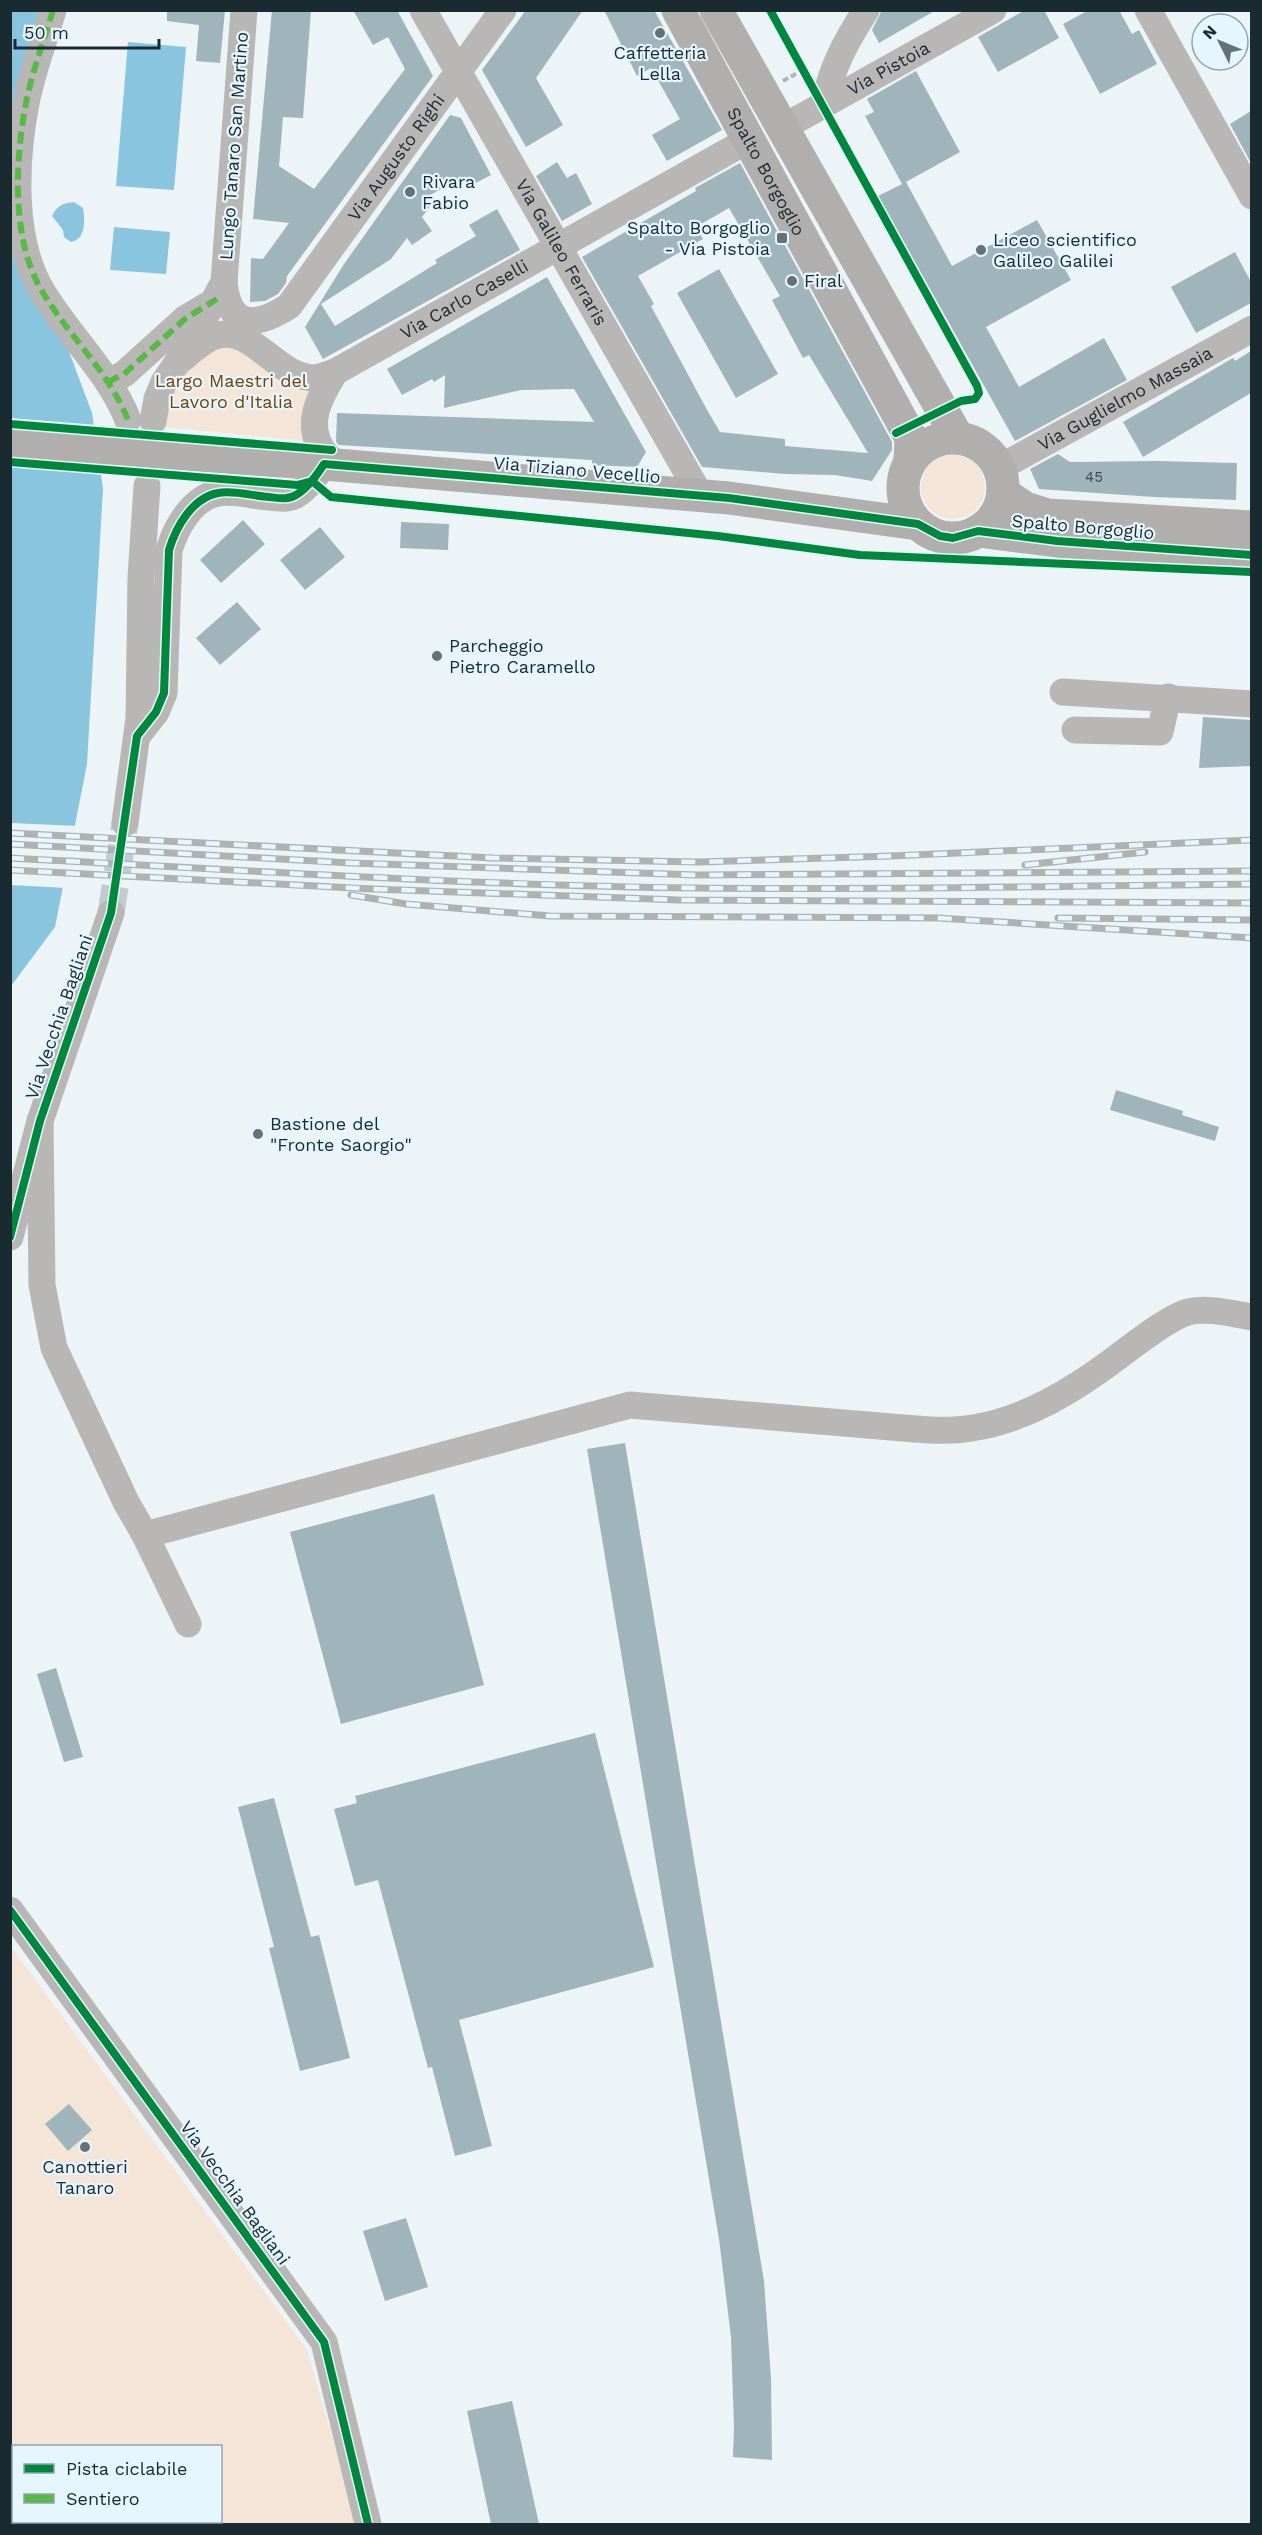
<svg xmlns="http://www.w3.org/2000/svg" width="1262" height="2535" font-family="'Work Sans',sans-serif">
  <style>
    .green { fill: #f5e5d8; fill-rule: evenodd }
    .water { fill: #8ac5e0 }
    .pier { fill: #ecf4f8 }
    .building { fill: #a0b4bc; fill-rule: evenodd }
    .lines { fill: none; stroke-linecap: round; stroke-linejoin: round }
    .minor-tunnel { stroke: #c2ccd0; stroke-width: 27; stroke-dasharray: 27 14; stroke-linecap: butt }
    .path { stroke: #b2b4b5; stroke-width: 4; stroke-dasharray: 6 3; stroke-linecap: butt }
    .minor { stroke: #b8b7b6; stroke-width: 27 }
    .major { stroke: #b0afad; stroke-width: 33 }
    .rail-casing { stroke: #afb2b2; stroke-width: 7 }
    .rail { stroke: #e6f6fe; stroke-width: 4.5; stroke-dasharray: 14; stroke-linecap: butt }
    .quiet { stroke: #58b947; stroke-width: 6; stroke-dasharray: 12 6; stroke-linecap: butt }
    .cycleway-casing { stroke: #e6f6fe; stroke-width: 11 }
    .cycleway { stroke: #00873e; stroke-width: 8 }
    .poi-dot { fill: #647177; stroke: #e6f6fe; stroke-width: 2 }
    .labels { text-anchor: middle; stroke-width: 4.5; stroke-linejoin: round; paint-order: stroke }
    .number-label { font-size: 15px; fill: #3c4c54 }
    .poi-label { font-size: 18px; fill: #1a2a31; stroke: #e6f6fe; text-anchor: start }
    .street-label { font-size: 18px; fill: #1a2a31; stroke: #e6f6fe }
    .park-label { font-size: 18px; fill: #794106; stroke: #e6f6fe }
  </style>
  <rect width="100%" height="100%" fill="#ecf4f8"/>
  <g class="green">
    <path d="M219,346H239L312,386C302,405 300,419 306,441L164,427C173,385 184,370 219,346Z"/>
    <circle cx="953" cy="487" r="32"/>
    <path d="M10,1945L307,2350L358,2524H11ZM14,2446H220V2522H14Z"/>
  </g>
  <g class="water">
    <polygon points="46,10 12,182 62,333 92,413 103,489 87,764 55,927 11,986 10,11"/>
    <polygon points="128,42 186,47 174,190 116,186"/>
    <path d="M74,202L83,208C85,221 86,239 71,242L64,237L63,230L52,216C57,206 62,203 74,202Z"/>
    <polygon points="114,227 170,232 166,274 110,270"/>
  </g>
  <g class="pier">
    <polygon points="11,418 97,425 104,474 10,467"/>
    <polygon points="11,823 78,826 66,888 11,885"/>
  </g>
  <g class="building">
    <polygon points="167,10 225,10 220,63 196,61 199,25 167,21"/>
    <polygon points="272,10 311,10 303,118 283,117 279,166 314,189 405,69 388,37 373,45 353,10 397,10 433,76 287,276 286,283 278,294 265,301 250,302 251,258 263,259 289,223 253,219"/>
    <polygon points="526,10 583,10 536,78 563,125 526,147 482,70"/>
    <polygon points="604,10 654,10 722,130 667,161 652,135 680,119 651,68 637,76"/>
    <polygon points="882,10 936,10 879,43 872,30"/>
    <polygon points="1025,10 1044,10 1059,38 998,72 978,37"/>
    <polygon points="1089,10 1119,10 1132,34 1139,30 1157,64 1100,94 1063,24"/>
    <polygon points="916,71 960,152 906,182 952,266 1037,220 1071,280 986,327 1019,387 1104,338 1127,380 1015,441 878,196 902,184 865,116 874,112 867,99"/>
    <polygon points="1251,111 1251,163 1230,124"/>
    <polygon points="450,115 461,118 491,175 468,187 462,177 423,199 431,205 422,217 432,231 412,245 407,238 391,259 321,304 335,326 437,263 435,260 476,236 469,225 497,209 520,250 323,359 305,327 344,264"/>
    <polygon points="557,162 567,178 576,173 592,204 562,221 536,176"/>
    <path d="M740,163L892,442V450L872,481L835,475L785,474L702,467L582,257L696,191L695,188ZM729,208L780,296L772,300L803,358L809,355L868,453L785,446V439L720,432L706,408L651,306L654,304L638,276L703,239L696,227Z"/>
    <polygon points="1235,252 1251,282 1251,303 1196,333 1171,287"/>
    <polygon points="719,269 778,374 736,398 677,293"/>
    <polygon points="547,277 646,452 637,467 592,465 592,460 339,445 336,442 337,413 594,422 574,389 521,390 444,408 445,375 434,382 432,379 402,395 387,369"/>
    <polygon points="1251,351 1251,393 1143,457 1123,422 1233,358 1235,361"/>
    <polygon points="1058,454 1070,462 1157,461 1237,463 1236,500 1154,497 1039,489 1030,469"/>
    <polygon points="243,520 265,544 221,583 200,560"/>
    <polygon points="401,522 449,524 448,550 400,548"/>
    <polygon points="320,527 345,557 305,590 280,560"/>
    <polygon points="237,602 261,629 220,665 196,638"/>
    <polygon points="1203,717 1251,720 1251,766 1199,768"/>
    <polygon points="1116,1090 1183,1111 1182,1115 1219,1127 1215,1141 1110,1110"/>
    <polygon points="625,1443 764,2281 771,2378 772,2460 733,2457 734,2427 731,2337 719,2239 587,1449"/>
    <polygon points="434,1494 484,1685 341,1724 290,1532"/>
    <polygon points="56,1668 83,1757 64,1762 37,1674"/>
    <polygon points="595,1733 654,1967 459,2020 492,2146 455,2156 432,2067 428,2068 378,1880 355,1886 334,1809 357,1803 355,1796"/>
    <polygon points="274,1798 311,1937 319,1935 350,2058 300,2071 269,1948 274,1947 238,1807"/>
    <polygon points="69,2104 92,2130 68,2151 45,2124"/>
    <polygon points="406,2218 428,2287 385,2301 363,2231"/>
    <polygon points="512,2401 539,2524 491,2524 467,2411"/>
  </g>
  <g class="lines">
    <polyline class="minor-tunnel" points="111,913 125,823"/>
    <polyline class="path" points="783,81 803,70"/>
    <g class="minor">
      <path d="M53,10C44,41 32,72 26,103C15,160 11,240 42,291C68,335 109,372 128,420"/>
      <path id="s1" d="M244,10L224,282C229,329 255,328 289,306L503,10"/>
      <path id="s2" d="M423,10L700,495"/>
      <polyline points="1148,10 1252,196"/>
      <path d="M823,105C834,64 843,46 866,10"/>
      <path id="s3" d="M782,128L993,10"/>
      <path id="s4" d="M178,362C189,353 200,343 212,337C250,321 273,375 312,378C319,378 328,374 335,372L750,139"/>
      <path d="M335,372C320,396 304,424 323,451C327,456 332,460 336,465"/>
      <polyline points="108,382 124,374 186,318 208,305"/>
      <polyline points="153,421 157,399 164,382 193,339 224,282"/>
      <path id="s5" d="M999,468L1252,329"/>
      <polyline points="1063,692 1252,704"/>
      <polyline points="1075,730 1160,732 1168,697"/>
      <path d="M137,736L156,712L164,693L169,550C176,527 192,498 218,493C233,490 254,496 269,497C278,498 288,500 296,495C308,488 317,475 324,464"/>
      <polyline points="125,823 139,718 141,577 147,486"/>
      <path d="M40,1121L42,1285L54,1348L126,1502L145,1535L630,1405L903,1428C926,1430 949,1432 972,1428C1025,1420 1072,1391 1115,1359C1131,1347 1169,1317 1188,1312C1208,1307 1232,1314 1252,1317"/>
      <polyline points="10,1237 40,1121 111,913"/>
      <polyline points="145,1535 188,1624"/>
      <polyline points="10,1910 324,2342 368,2524"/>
    </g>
    <g class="major">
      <path id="s6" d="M678,10L911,438L910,461"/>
      <polyline points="716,10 958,438"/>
      <circle cx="953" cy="488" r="50"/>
      <polyline points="10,441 336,465 729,498 918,524"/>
      <polyline points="1003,493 1025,508 1048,515 1252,527"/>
      <polyline points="978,531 1057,541 1252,555"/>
    </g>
    <defs>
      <g id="rail">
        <polyline points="10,833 493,858 699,862 891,856 1252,840"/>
        <polyline points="10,844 351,863 697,875 1252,871"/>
        <path d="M10,858C239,870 467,885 696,888C881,890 1067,886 1252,884"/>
        <polyline points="1025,865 1145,852"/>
        <polyline points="10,870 372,889 679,900 1252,903"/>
        <polyline points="351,895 406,904 550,916 938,918 1252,938"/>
        <polyline points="1058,918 1252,920"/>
      </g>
    </defs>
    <use href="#rail" class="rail-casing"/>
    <use href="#rail" class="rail"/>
    <g class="quiet">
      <path d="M53,10C44,41 32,72 26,103C15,160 11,240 42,291C68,335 109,372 128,420"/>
      <polyline points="108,382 124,374 186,318 217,299"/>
    </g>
    <defs>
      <g id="cycleway">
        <polyline points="770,10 977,386 979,393 975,399 961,401 896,433"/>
        <polyline points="10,424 332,450"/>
        <polyline points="10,462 297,485 312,481 331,497 718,536 860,555 1252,572"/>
        <path d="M10,1237L40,1121L111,913L137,736L156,712L164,693L169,550C176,527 192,498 218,493C233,490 254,496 269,497C278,498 288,500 296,495C308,488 317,475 324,464L336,465L729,498L918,524L940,536L953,538L978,531L1057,541L1252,555"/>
        <polyline points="10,1910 324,2342 368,2524"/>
      </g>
    </defs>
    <use href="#cycleway" class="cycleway-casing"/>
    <use href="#cycleway" class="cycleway"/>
  </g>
  <g class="poi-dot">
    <circle cx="660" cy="33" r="6"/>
    <circle cx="410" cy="192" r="6"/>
    <rect x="776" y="232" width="12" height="12" rx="3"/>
    <circle cx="981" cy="250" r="6"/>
    <circle cx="792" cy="281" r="6"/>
    <circle cx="437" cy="656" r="6"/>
    <circle cx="258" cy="1134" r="6"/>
    <circle cx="85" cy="2147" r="6"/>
  </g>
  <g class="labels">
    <g class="number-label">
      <text x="1094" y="482">45</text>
    </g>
    <g class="poi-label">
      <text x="660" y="59" text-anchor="middle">Caffetteria<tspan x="660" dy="21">Lella</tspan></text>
      <text x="422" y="188">Rivara<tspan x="422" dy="21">Fabio</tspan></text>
      <text x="770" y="234" text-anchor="end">Spalto Borgoglio<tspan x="770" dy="21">- Via Pistoia</tspan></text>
      <text x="993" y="246">Liceo scientifico<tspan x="993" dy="21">Galileo Galilei</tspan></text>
      <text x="804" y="287">Firal</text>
      <text x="449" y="652">Parcheggio<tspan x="449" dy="21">Pietro Caramello</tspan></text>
      <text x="270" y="1130">Bastione del<tspan x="270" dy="21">"Fronte Saorgio"</tspan></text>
      <text x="85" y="2173" text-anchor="middle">Canottieri<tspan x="85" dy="21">Tanaro</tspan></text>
    </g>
    <g class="street-label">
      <text dy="6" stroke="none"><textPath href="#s3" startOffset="122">Via Pistoia</textPath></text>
      <text transform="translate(234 146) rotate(-86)" y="6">Lungo Tanaro San Martino</text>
      <text dy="6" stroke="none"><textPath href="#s1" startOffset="549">Via Augusto Righi</textPath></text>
      <text dy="6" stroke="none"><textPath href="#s6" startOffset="184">Spalto Borgoglio</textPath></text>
      <text dy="6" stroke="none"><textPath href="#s2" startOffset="279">Via Galileo Ferraris</textPath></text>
      <text dy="6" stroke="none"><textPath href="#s4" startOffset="327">Via Carlo Caselli</textPath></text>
      <text dy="6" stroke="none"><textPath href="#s5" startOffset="144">Via Guglielmo Massaia</textPath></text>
      <text transform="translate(577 470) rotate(5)" y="6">Via Tiziano Vecellio</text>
      <text transform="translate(1083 527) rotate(5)" y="6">Spalto Borgoglio</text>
      <text transform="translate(59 1017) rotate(-71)" y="6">Via Vecchia Bagliani</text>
      <text transform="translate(235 2193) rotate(54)" y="6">Via Vecchia Bagliani</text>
    </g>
    <g class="park-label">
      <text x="231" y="387">Largo Maestri del<tspan x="231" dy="21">Lavoro d'Italia</tspan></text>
    </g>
  </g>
  <rect width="1262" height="2535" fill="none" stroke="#1a2a31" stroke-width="24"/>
  <rect x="12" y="2445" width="210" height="78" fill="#e6f6fe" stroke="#94a4ac" stroke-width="1.5"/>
  <rect x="24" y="2464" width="30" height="9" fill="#00873e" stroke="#94a4ac" stroke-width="1.5"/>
  <text x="66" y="2475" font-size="18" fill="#1a2a31">Pista ciclabile</text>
  <rect x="24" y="2494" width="30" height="9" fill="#58b947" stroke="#94a4ac" stroke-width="1.5"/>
  <text x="66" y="2505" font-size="18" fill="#1a2a31">Sentiero</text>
  <g transform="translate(1220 42) rotate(313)"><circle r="28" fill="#e6f6fe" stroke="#94a4ac" stroke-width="1.5"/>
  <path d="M0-4.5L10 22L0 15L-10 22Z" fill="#647177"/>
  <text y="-9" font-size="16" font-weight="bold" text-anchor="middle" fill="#1a2a31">N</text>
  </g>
  <path d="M15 39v9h144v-9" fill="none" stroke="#1a2a31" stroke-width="3"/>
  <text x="24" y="39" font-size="18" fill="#1a2a31" stroke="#e6f6fe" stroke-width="4.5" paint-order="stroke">50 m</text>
</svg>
